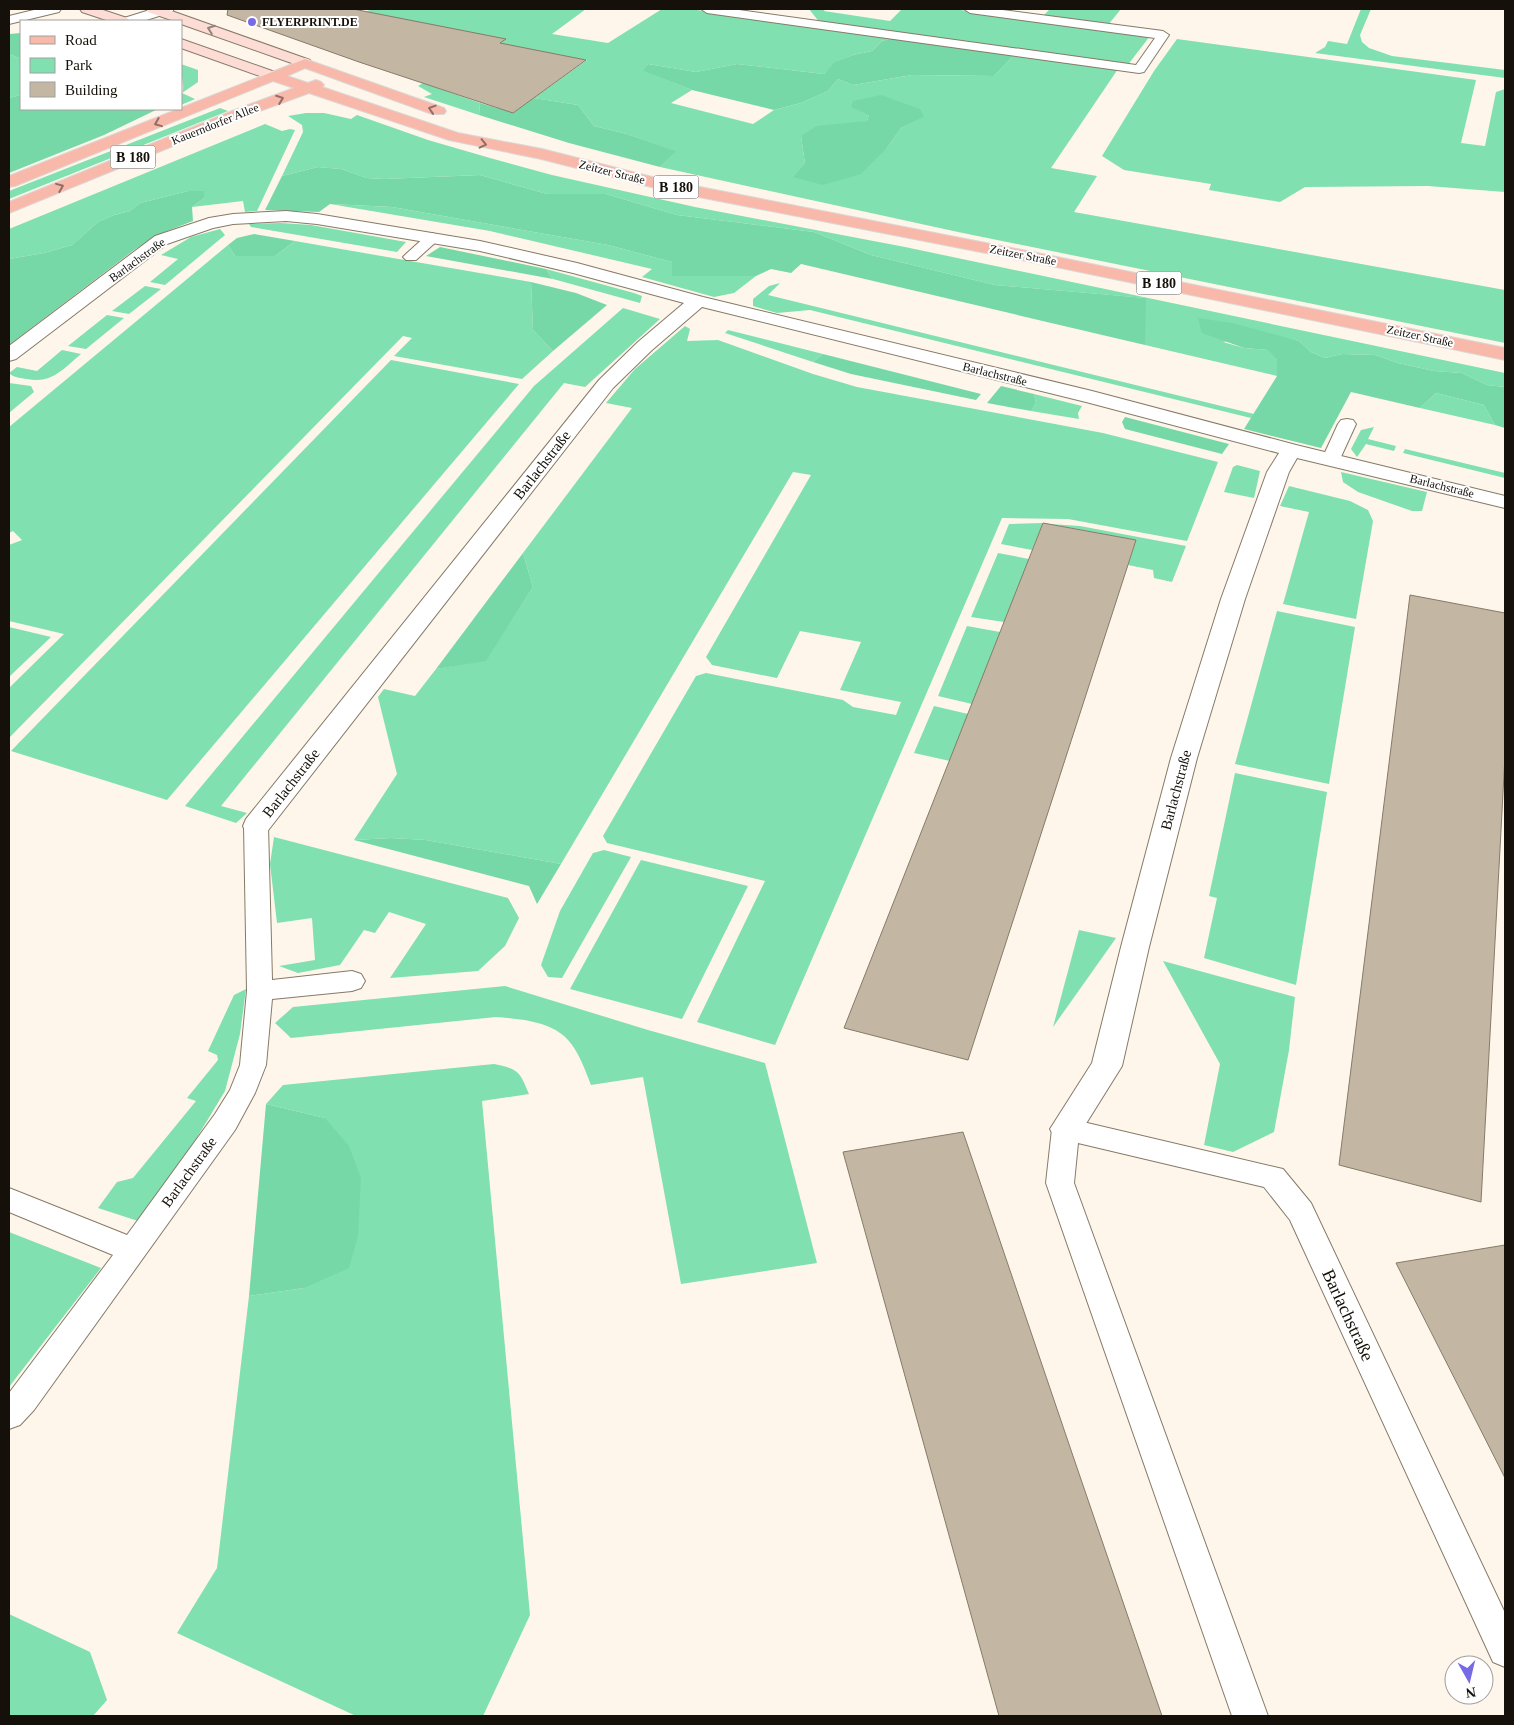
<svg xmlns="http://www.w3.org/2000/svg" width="1514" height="1725" font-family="Georgia,serif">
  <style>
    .green { fill: #80e0af; fill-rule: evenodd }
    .forest { fill: #76d8a6 }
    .building { fill: #c3b7a4; stroke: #867b68 }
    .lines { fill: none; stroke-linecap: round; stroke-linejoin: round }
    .lane-casing { stroke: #867a68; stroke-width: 2 }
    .street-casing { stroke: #867a68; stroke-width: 2 }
    .secondary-casing { stroke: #867a68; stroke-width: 2 }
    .primary-casing { stroke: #dad9d8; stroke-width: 2 }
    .lane { fill: #fff; fill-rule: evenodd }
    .street { fill: #fff; fill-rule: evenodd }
    .secondary { fill: #fcdcd5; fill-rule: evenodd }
    .primary { fill: #f8b9ab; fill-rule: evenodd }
    .oneway { stroke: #94817a }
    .oneway2 { stroke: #926d63 }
    .poi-dot { fill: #766ae5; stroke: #fff; stroke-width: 2 }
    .labels { text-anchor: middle; stroke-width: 4; stroke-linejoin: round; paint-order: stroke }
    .far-poi-label { font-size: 12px; font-weight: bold; fill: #15110a; stroke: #fff; text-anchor: start }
    .far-street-label { font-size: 12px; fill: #15110a; stroke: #fff }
    .shield { fill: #fff; stroke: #5b5854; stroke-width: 1 }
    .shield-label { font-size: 14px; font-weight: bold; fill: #15110a }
    .street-label { font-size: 15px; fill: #15110a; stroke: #fff }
    .near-street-label { font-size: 18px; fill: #15110a; stroke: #fff }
  </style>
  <rect width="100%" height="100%" fill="#fef6ea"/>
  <g class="green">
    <path d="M373,9H586L552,34L608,43L662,9H690L893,38L882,41L872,51L853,55L836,62L824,74L737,64L696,72L648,64L644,71L692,90L671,103L753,124L774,110L801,103L828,91L838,79L853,85L912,75L994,76L1014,55L1118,69L1051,168L1097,176L1074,212L1505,290V343L958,232L660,167L675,151L627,134L594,126L578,105L534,98L587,60L499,44L506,39L490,36L356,15ZM869,115L923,117L901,128L887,148L805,164L801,136L867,121Z"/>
    <polygon points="809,9 825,9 824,11 890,21 902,9 953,9 1150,36 1127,66 820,23"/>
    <polygon points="1050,9 1121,9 1108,25 1043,16"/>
    <polygon points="1361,9 1371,9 1360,35 1362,42 1369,48 1392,56 1505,70 1505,78 1315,53 1325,47 1328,41 1347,44"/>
    <polygon points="1177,39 1476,80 1461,143 1485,146 1496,92 1505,89 1505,192 1428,186 1305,187 1280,202 1209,190 1211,184 1124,170 1102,156 1154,71"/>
    <polygon points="9,54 21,59 21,95 9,98"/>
    <path d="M181,64L198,70V82L182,93L195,99L181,105C181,98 184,90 183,84C182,77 181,71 181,64Z"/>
    <polygon points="423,83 480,103 479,115 424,97 432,94 418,86"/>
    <polygon points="220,108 228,111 9,199 9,191"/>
    <polygon points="306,113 324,113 351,119 357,115 428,140 490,158 552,175 695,207 905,247 1505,373 1505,387 1487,385 1462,373 1434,371 1398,363 1375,355 1342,354 1325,358 1311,352 1299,341 1272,335 1223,342 1244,348 1269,350 1277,360 1277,376 1145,345 1145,298 995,285 871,255 814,232 677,215 606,194 547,194 480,175 384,179 367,178 341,169 318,167 282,176 303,132 302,125 288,116"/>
    <polygon points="265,124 282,131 290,129 295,130 257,211 245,212 243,201 192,207 204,198 204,191 188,191 140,203 130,211 114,215 98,222 72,245 44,253 9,259 9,229"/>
    <polygon points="330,204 392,207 608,245 672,262 672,276 756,276 734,293 714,297 642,277 652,269 490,231"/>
    <polygon points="281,223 311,225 406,242 397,252 251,227 249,224"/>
    <polygon points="220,229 225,235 165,285 150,282 178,259 161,255 191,237"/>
    <polygon points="295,241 531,282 533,330 553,351 522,379 394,356 412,338 403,336 9,738 9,688 64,634 9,621 9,545 22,540 13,531 9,533 9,427 228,245 235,256 275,256"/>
    <polygon points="546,269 634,293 642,296 640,303 553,279"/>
    <polygon points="780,283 768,295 1254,414 1251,418 810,310 777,313 753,306 753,299 769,286"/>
    <polygon points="145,286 161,289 129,314 112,311"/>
    <polygon points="623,308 660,319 585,387 564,383 221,806 247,813 236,823 185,806 534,386"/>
    <polygon points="107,315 124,318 86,349 68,346"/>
    <polygon points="685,326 690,329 687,341 718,340 813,374 857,387 1103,433 1218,462 1187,541 1068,519 1002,518 775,1045 697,1022 765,881 607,843 603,836 696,676 706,673 843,700 853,707 896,715 901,702 840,690 861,642 800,631 777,678 712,665 706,657 811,475 793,472 561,864 426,840 391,838 354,840 397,774 378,697 384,689 415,696 436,669 486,660 533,587 523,553 632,408 606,403 635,369"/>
    <polygon points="728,330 823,354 813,362 725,333"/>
    <path d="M62,350L81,354C63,369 52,384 27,379C21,378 14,378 9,373L17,367L37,371Z"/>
    <polygon points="391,360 519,384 167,800 11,751"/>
    <polygon points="9,383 31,386 34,392 9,413"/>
    <polygon points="1436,393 1484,405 1495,425 1420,408"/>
    <polygon points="1034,394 1082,406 1078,413 1079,419 1031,411 1036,403"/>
    <polygon points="1374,427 1368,439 1396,446 1394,451 1366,444 1357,457 1351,449 1361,430"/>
    <polygon points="1405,449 1505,473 1505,478 1403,453"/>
    <polygon points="1237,465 1260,471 1254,498 1224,492 1233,467"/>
    <polygon points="1341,472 1427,492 1422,511 1412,511 1358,492 1343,482"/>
    <polygon points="1289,486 1350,501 1368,510 1373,521 1356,619 1283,604 1309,512 1280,506"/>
    <polygon points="1043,523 1032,550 1001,544 1009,524"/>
    <polygon points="1050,524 1080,526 1186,546 1172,582 1154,578 1153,570 1128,565 1136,540"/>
    <polygon points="998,553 1029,559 1004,622 971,617"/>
    <polygon points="1277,611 1355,627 1329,784 1235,764"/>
    <polygon points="967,626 1000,632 972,704 938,696"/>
    <polygon points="9,627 51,637 9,677"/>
    <polygon points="934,706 968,714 950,761 914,753"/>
    <polygon points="1235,773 1327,792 1296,985 1204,958 1217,898 1209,896"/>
    <polygon points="274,837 508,898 519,918 505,946 478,971 390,978 426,924 389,912 375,933 364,930 340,965 298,973 279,966 315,960 312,918 277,923 270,864"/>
    <polygon points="604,850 631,857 562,978 548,977 541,965 560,911 593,853"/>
    <polygon points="641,860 748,886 682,1019 570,989"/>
    <polygon points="1079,930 1116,938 1053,1027"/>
    <polygon points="1163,961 1295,997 1289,1050 1274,1132 1233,1152 1204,1145 1220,1064"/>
    <path d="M505,986L648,1030L765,1063L817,1263L681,1284L643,1077L591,1085C585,1070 579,1052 568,1040C551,1021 519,1019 496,1017L291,1038L275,1023L293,1007Z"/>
    <polygon points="246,989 240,1034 225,1091 196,1139 138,1221 98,1208 117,1182 133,1178 196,1101 187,1098 218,1060 217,1055 208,1051 234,995"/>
    <path d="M494,1064C519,1069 520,1072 529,1094L482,1101L530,1615L483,1716H356L177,1633L217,1568L249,1296L304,1288L325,1118L266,1104L283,1085Z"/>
    <polygon points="9,1232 101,1268 9,1387"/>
    <polygon points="9,1614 90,1652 107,1700 93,1716 9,1716"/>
  </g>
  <g class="forest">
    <polygon points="21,33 21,59 9,54 9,34"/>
    <polygon points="893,38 1014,55 994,76 912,75 853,85 838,79 828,91 801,103 774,110 692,90 643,71 648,64 696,72 737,64 824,74 835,62 853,55 872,51 882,41"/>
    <polygon points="21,95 21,109 158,109 104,135 9,173 9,98"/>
    <polygon points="881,95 920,109 924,117 901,128 887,148 861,174 823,185 793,177 805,164 801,136 817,126 867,121 869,115 851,107 853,101"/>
    <polygon points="534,98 578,105 594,126 627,134 676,151 660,167 569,143 479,115 480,103 513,113"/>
    <polygon points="318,167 341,169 367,178 384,179 480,175 547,194 606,194 677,215 814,232 871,255 995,285 1146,298 1145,345 801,264 791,273 771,269 756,276 672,276 672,262 608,245 392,207 330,204 319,212 265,210 282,176"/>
    <polygon points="188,191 204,191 204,198 192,207 193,221 157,235 134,250 9,345 9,259 44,253 72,245 98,222 114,215 130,211 140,203"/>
    <polygon points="254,234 295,241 275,256 235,256 228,245 237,238"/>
    <polygon points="440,247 546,269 553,279 426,256"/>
    <polygon points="531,282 576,293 607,305 553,351 533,330"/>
    <polygon points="1198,318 1232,323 1299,341 1311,352 1325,358 1342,354 1375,355 1398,363 1434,371 1462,373 1487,385 1505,387 1505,428 1495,425 1484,405 1436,393 1420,408 1351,392 1321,448 1244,429 1277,376 1277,360 1268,350 1244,348 1202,333"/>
    <polygon points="823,354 981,394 976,400 851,374 813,362"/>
    <polygon points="1001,386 1034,394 1036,403 1031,411 987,403"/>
    <polygon points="1125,417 1229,444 1222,454 1125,429 1122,422"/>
    <polygon points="523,553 533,587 486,661 436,669"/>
    <polygon points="391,838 426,840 561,864 537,904 529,886 354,840"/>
    <polygon points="266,1104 325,1118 349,1146 361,1178 358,1236 349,1268 304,1288 249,1296"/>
  </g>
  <g class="building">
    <polygon points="228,9 353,9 506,39 500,43 586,60 513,113 359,62 227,15"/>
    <polygon points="1043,523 1136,540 968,1060 844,1028"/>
    <polygon points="1410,595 1505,613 1505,756 1481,1202 1339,1165"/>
    <polygon points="963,1132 1074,1459 1162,1716 999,1716 843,1152"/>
    <polygon points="1505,1245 1505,1478 1396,1263"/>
  </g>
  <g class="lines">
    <defs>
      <g id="lane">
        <polygon points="701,9 732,9 1136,65 1155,38 970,13 964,9 995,9 1163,31 1169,35 1144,72 1139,73 707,13"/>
        <polygon points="432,233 437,235 440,238 437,241 416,260 406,260 403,257 406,254 427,235"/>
        <polygon points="1347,419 1353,420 1356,424 1340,459 1337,463 1331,464 1325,463 1322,459 1338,424 1341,420"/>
        <polygon points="256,818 264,820 268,826 272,980 352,971 361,974 365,981 361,988 352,991 272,999 266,1065 255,1093 235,1130 34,1410 20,1425 9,1429 9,1393 113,1255 9,1212 9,1188 127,1235 215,1114 230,1090 240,1065 247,991 244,826 248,820"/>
        <polygon points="1066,1118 1283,1169 1311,1203 1505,1613 1505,1667 1493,1662 1290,1220 1264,1187 1078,1143 1074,1183 1268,1716 1232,1716 1046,1183 1052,1129 1056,1121"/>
      </g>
      <g id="street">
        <polygon points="38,9 61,9 59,12 9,24 9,16"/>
        <polygon points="153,9 174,9 172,12 143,21 122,21 124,18"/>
        <polygon points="286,211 317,214 480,241 577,263 703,297 1092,391 1296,445 1505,496 1505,508 1297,458 1289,472 1245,599 1197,758 1149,947 1122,1066 1077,1138 1066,1142 1055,1138 1050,1129 1092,1063 1121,947 1171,758 1221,599 1267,472 1279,453 1086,402 702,307 652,350 613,388 266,833 256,835 246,833 243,826 246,819 599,380 638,342 684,303 573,273 480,251 317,224 286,221 233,224 213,228 167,244 16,359 9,361 9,346 155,236 209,218 233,214"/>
      </g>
      <g id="secondary">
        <polygon points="80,9 100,9 127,18 129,21 109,21 82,12"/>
        <polygon points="146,9 166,9 310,60 312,63 310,66 300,66 181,24 181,21 174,21 148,12"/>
        <polygon points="181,39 278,73 281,76 278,79 268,79 181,48"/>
      </g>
      <polygon id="primary" points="305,59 444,108 446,111 444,114 432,114 305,68 287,76 308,83 316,80 321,82 324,85 322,87 458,133 542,149 664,180 1037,253 1505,348 1505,360 1037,263 663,190 541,159 449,140 309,93 244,117 9,213 9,202 232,111 294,88 273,81 15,186 9,187 9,176"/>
    </defs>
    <use href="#lane" class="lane-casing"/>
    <use href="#street" class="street-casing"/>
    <use href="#secondary" class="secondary-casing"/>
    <use href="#primary" class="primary-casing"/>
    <use href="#lane" class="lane"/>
    <use href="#street" class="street"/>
    <use href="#secondary" class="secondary"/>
    <use href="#primary" class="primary"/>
  </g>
  <defs><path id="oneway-chevron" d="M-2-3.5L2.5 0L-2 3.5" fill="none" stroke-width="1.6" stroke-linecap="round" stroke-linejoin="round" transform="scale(1.25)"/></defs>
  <use class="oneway" href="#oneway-chevron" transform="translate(211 29) rotate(-160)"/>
  <g class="oneway2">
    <use href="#oneway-chevron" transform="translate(280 99) rotate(-21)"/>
    <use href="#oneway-chevron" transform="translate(432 109) rotate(-162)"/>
    <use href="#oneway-chevron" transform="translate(158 123) rotate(158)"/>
    <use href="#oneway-chevron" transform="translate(483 144) rotate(13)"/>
    <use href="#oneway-chevron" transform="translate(60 187) rotate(-22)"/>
  </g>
  <circle class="poi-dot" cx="252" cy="22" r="5"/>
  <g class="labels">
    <g class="far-poi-label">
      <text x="262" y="26">FLYERPRINT.DE</text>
    </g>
    <g class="far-street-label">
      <text transform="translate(215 124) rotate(-22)" y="4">Kauerndorfer Allee</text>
      <text transform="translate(612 172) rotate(14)" y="4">Zeitzer Straße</text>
      <text transform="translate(1023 255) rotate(11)" y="4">Zeitzer Straße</text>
      <text transform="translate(137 260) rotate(-36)" y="4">Barlachstraße</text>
      <text transform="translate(1420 336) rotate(12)" y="4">Zeitzer Straße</text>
      <text transform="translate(995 374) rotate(14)" y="4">Barlachstraße</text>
      <text transform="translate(1442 486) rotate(14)" y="4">Barlachstraße</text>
    </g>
    <g class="shield">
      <rect x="110.5" y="145.5" width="45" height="23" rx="4"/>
      <rect x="653.5" y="175.5" width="45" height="23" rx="4"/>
      <rect x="1136.5" y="271.5" width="45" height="23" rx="4"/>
    </g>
    <g class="shield-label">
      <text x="133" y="162">B 180</text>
      <text x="676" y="192">B 180</text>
      <text x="1159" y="288">B 180</text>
    </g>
    <g class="street-label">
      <text transform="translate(542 465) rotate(-52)" y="5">Barlachstraße</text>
      <text transform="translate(291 783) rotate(-52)" y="5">Barlachstraße</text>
      <text transform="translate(1176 790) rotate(-75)" y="5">Barlachstraße</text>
      <text transform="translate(189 1172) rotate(-54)" y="5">Barlachstraße</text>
    </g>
    <g class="near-street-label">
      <text transform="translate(1348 1315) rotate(65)" y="6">Barlachstraße</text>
    </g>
  </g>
  <rect width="1514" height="1725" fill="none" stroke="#15110a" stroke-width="20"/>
  <rect x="20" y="20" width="162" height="90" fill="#ffffff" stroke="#a1a09d"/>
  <rect x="30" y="36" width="25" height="8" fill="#f8b9ab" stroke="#a1a09d"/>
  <text x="65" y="45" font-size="15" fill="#15110a">Road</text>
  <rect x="30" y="58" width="25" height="15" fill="#80e0af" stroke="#a1a09d"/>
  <text x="65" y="70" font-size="15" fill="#15110a">Park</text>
  <rect x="30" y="82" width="25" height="15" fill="#c3b7a4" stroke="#a1a09d"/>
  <text x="65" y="95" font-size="15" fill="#15110a">Building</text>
  <g transform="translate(1469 1680) rotate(172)"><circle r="24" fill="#ffffff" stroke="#a1a09d"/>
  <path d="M0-4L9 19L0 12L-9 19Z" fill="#766ae5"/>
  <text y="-8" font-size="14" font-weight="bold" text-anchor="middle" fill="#15110a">N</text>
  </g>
</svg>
